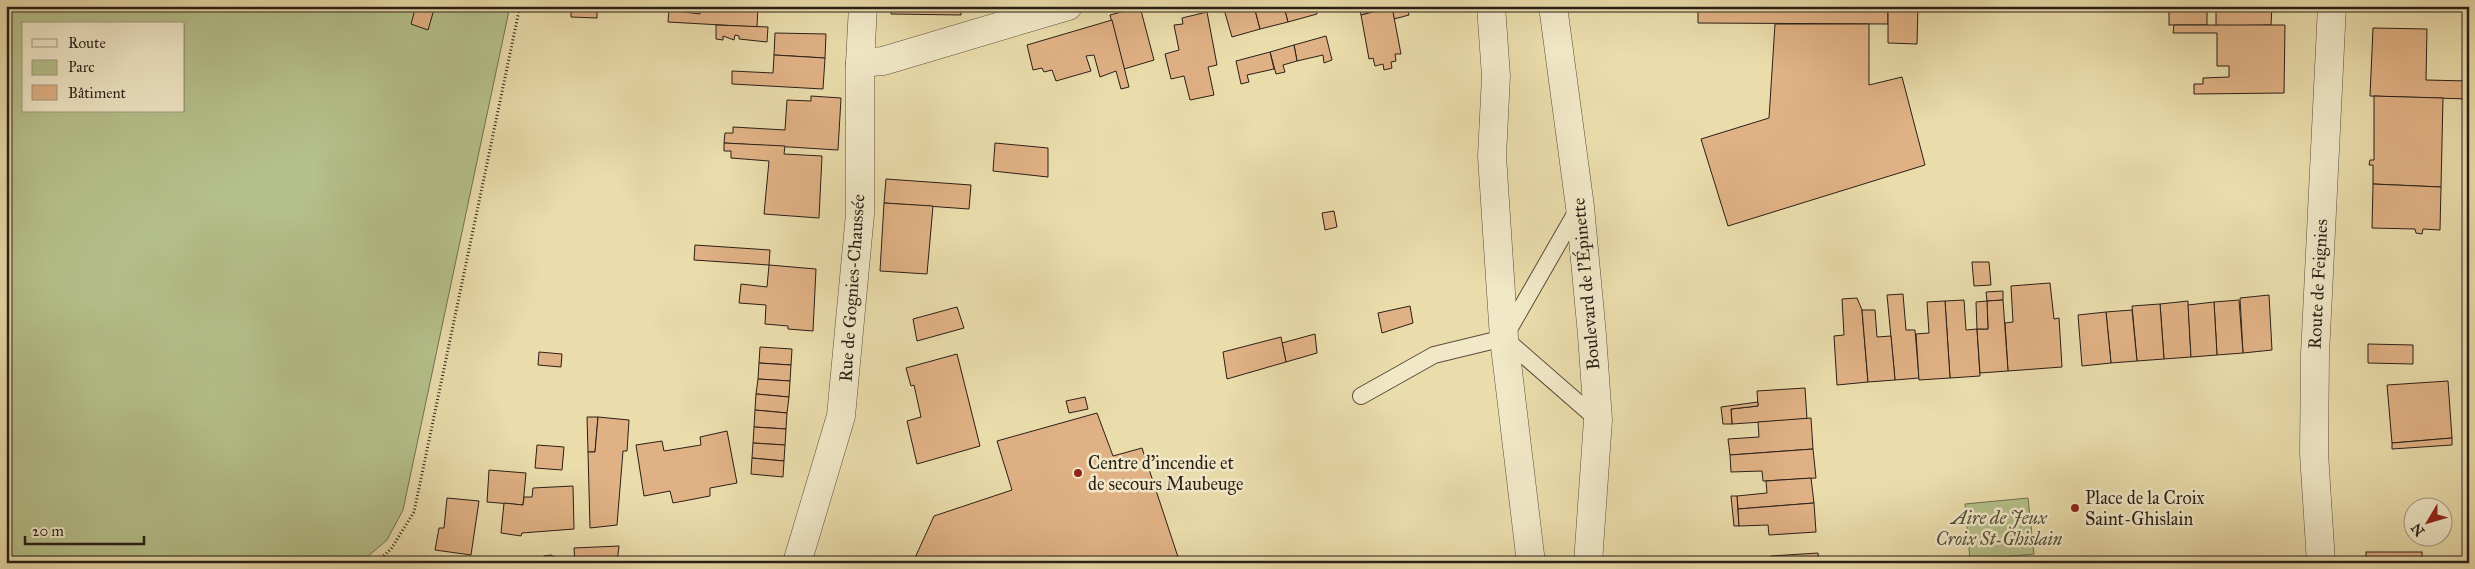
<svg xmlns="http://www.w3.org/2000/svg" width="2475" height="569" font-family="'IM FELL Great Primer',serif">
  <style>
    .green { fill: #b5c08a; stroke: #6f7050; fill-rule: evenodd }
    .building { fill: #e0b184; stroke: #291f17 }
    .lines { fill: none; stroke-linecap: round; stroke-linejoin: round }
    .service-casing { stroke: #594e3c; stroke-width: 18 }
    .minor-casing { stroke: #594e3c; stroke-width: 29 }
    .tertiary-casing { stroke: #594e3c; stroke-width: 29 }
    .path { stroke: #291f17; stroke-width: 3; stroke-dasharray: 1 2.5; stroke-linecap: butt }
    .service { stroke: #f1e8c8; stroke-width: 16 }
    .minor { stroke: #f1e8c8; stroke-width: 28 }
    .tertiary { stroke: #f1e8c8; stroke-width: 28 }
    .poi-dot { fill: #8f2418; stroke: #f1e8c8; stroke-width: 2 }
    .labels { text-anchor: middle; stroke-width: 5; stroke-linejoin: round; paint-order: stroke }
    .street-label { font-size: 18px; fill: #291f17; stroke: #f1e8c8 }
    .poi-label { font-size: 18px; fill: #291f17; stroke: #f1e8c8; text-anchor: start }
    .park-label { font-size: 18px; font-style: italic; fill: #534f3a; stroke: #f1e8c8 }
  </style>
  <rect width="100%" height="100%" fill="#eadcab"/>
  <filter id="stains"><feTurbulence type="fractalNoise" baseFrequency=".004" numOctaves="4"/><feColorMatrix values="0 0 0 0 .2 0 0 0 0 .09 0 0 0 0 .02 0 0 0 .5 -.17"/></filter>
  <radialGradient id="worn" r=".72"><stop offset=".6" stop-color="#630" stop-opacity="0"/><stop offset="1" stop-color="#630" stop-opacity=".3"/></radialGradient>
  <g class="green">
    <path d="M6,6H510L403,510L387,540L360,563H6ZM24,24H184V111H24Z"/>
    <polygon points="2028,498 2034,554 1970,560 1965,504"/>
  </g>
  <g class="building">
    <polygon points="416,6 435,6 428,30 411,24"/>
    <polygon points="571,6 597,6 597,18 571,17"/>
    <polygon points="700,6 758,6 757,27 668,22 669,10 700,14"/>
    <polygon points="891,6 961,6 961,15 891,14"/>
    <polygon points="1223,6 1254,6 1260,29 1232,37"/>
    <polygon points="1254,6 1284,6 1288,22 1260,29"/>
    <polygon points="1284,6 1315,6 1317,14 1288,22"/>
    <polygon points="1359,6 1392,6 1392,7 1361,15"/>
    <polygon points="1407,6 1409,15 1394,19 1392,6"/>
    <polygon points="1698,6 1888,6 1888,24 1698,23"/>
    <polygon points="1888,6 1918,6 1917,44 1888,43"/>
    <rect x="2169" y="6" width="38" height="19"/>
    <polygon points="2216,6 2272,6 2271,25 2216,26"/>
    <polygon points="1140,7 1154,60 1124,69 1110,15"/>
    <polygon points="1392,7 1401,54 1395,54 1396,61 1391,62 1392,68 1384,70 1383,64 1375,66 1373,58 1369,59 1361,15"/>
    <polygon points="1207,12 1217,65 1208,67 1214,95 1190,100 1184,76 1171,79 1165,54 1179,50 1174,25 1183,24 1182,18"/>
    <polygon points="1112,20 1129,87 1121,89 1116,71 1100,77 1094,55 1086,56 1091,71 1056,81 1052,70 1044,72 1042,68 1033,70 1027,45"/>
    <polygon points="1775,24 1869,24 1869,85 1902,77 1925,165 1728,226 1701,139 1769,118"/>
    <polygon points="716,25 768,27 767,42 739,39 739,36 735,35 734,40 723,36 723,40 716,39"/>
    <polygon points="2174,25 2285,25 2284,93 2194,94 2194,84 2203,84 2203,78 2229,77 2229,66 2217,66 2217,33 2173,33"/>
    <polygon points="2373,28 2427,29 2426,80 2469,81 2469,99 2370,96"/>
    <polygon points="775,33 826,34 825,58 774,55"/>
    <polygon points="1326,36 1332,60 1324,63 1323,55 1297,61 1294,45"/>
    <polygon points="1294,45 1297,61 1283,65 1285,72 1276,74 1270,52"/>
    <polygon points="1270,52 1274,69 1247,75 1249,82 1241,84 1236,61"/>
    <polygon points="774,55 825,58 823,89 732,84 732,71 773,73"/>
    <polygon points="811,96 841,98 838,150 724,143 725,133 733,133 733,127 785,130 787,100 811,101"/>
    <polygon points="2374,96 2443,98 2441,187 2373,184 2373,165 2369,165 2370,160 2374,160"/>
    <polygon points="724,143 785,146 784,154 822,156 819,218 764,214 769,161 731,158 731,151 724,151"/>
    <polygon points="995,143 1048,148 1048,177 993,171"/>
    <polygon points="886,179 971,185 969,209 884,203"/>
    <polygon points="2373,184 2441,187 2440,230 2423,229 2422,234 2416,233 2415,229 2372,228"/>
    <polygon points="884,203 933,206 927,274 880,271"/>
    <polygon points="1334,211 1337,227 1325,230 1322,213"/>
    <polygon points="695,245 770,250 769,265 694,260"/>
    <polygon points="1972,262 1989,262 1991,285 1974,286"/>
    <polygon points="769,265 816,269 813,331 788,329 788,326 765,324 766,305 739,303 741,284 767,287"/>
    <polygon points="2050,283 2054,319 2059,318 2062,367 2008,371 2005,323 2013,322 2011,286"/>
    <polygon points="2003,291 2003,300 1987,301 1986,292"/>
    <polygon points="1903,294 1906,330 1915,330 1919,378 1895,380 1887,295"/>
    <polygon points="2269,295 2272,350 2243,353 2240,298"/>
    <polygon points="1857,298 1862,310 1868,382 1837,385 1834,336 1844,335 1842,299"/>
    <polygon points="1964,300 1966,330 1977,329 1980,376 1950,378 1945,301"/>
    <polygon points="2003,300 2008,371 1980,373 1977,329 1988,329 1987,301"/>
    <polygon points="2239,300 2243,353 2217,355 2214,302"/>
    <polygon points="1945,301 1950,378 1919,380 1916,334 1929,333 1927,302"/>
    <polygon points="1987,301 1988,329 1977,329 1976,302"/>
    <polygon points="2188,301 2191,357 2164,359 2160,304"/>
    <polygon points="2214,302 2217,355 2191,357 2188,305"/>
    <polygon points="2160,304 2164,359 2137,361 2132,306"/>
    <polygon points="1410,306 1413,323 1382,333 1378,313"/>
    <polygon points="957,307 964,328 917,341 913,319"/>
    <polygon points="1862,310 1875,310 1877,337 1891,336 1895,380 1868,382"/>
    <polygon points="2132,310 2137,361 2111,363 2106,312"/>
    <polygon points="2106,312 2111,363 2082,366 2078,315"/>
    <polygon points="1315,334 1317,353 1286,362 1282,343"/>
    <polygon points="1281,337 1286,362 1227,379 1223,352"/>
    <polygon points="2368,344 2413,345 2413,364 2368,363"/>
    <polygon points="760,347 792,349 791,365 759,363"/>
    <polygon points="539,352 562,354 561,367 538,365"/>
    <polygon points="957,354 980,446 917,464 907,421 921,417 914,385 911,386 906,368"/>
    <polygon points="759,363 791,365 790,381 758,379"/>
    <polygon points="758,379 790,381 789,397 756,394"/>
    <polygon points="2448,381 2452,438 2392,443 2387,385"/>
    <polygon points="1805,388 1807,419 1732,424 1731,409 1758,406 1757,391"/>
    <polygon points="756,394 789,397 787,413 755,410"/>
    <polygon points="1085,397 1088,409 1069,413 1066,401"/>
    <polygon points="1758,402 1758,406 1731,409 1732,424 1723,424 1721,407"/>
    <polygon points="755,410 787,413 786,429 754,427"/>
    <polygon points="1097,413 1113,456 1142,448 1180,563 915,563 914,560 934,516 1012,490 997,441"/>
    <polygon points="587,417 598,417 595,452 588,452"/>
    <polygon points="598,417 629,420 627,451 623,451 617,525 590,528 588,452 595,452"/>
    <polygon points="1811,418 1813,449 1730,455 1728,439 1759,437 1758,422"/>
    <polygon points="754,427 786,429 785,445 753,443"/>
    <polygon points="727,431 737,483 710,488 710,496 673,503 670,491 644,496 636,445 662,441 664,451 701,445 700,437"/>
    <polygon points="2452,438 2452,445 2392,449 2392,443"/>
    <polygon points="753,443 785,445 784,461 752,458"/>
    <polygon points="537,445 564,447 562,470 535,468"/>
    <polygon points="1813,449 1816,478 1763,481 1762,471 1731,472 1730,455"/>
    <polygon points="752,458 784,461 783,477 751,474"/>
    <polygon points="489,470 526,473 523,505 487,502"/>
    <polygon points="1811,478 1814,503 1738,509 1737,496 1767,493 1766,481"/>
    <polygon points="573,486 574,529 522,533 521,536 501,533 504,503 523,505 524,497 532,497 533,488"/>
    <polygon points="1731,496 1737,496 1739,526 1734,526"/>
    <polygon points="447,498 479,501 471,555 435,550 439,528 444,528"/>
    <polygon points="1814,503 1816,532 1769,535 1768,525 1739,526 1738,509"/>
    <polygon points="619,546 617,563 575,563 574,548"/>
    <rect x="2366" y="552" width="56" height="11"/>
    <polygon points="1818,553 1819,563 1771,563 1771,556"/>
    <polygon points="551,555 565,563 541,563 544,556"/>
  </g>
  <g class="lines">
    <defs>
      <g id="service">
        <polyline points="1504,338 1598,420"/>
        <polyline points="1361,396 1434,355 1504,338 1578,209"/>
      </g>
      <g id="minor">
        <polyline points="860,63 883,61 1068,6"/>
        <polyline points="797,563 841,416 860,214 860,63 863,6"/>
        <polyline points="2321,563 2314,453 2315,355 2332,6"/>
      </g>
      <g id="tertiary">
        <polyline points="1491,6 1496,76 1492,156 1504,338 1531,563"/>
        <polyline points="1553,6 1580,207 1592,335 1598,420 1588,563"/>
      </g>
    </defs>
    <use href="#service" class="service-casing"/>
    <use href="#minor" class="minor-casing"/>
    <use href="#tertiary" class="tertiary-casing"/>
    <polyline class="path" points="376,563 391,549 414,512 520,6"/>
    <use href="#service" class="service"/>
    <use href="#minor" class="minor"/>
    <use href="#tertiary" class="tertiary"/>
  </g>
  <g class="poi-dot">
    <circle cx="1078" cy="473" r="5"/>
    <circle cx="2075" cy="508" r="5"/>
  </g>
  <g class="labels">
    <g class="street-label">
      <text transform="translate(1586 284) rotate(-95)" y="6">Boulevard de l'Épinette</text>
      <text transform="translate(2318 284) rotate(-87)" y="6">Route de Feignies</text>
      <text transform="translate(852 288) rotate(-86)" y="6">Rue de Gognies-Chaussée</text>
    </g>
    <g class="poi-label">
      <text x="1088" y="469">Centre d'incendie et<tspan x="1088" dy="21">de secours Maubeuge</tspan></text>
      <text x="2085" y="504">Place de la Croix<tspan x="2085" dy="21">Saint-Ghislain</tspan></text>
    </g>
    <g class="park-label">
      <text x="1999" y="524">Aire de Jeux<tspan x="1999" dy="21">Croix St-Ghislain</tspan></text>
    </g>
  </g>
  <rect width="2475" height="569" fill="none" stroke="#eadcab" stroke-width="25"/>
  <rect x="8" y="8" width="2460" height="554" fill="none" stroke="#291f17" stroke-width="2.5"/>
  <rect x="12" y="12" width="2450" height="544" fill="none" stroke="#291f17"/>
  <rect x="22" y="22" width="162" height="90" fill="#f1e8c8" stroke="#a19881"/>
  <rect x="32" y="39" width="25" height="8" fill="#f1e8c8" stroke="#a19881"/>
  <text x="68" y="48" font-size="15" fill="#291f17">Route</text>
  <rect x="32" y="60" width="25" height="15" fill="#b5c08a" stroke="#a19881"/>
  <text x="68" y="72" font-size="15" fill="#291f17">Parc</text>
  <rect x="32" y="85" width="25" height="15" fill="#e0b184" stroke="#a19881"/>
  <text x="68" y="98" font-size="15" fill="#291f17">Bâtiment</text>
  <g transform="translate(2428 522) rotate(232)"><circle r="24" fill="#f1e8c8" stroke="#a19881"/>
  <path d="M0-4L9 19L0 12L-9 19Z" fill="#8f2418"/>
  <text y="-8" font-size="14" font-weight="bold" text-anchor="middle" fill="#291f17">N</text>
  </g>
  <path d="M25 536v8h119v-8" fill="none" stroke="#291f17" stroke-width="2.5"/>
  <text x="32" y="536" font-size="15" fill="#291f17" stroke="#f1e8c8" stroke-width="4" paint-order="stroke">20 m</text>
  <rect width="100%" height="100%" filter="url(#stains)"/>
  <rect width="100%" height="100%" fill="url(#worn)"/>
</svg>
